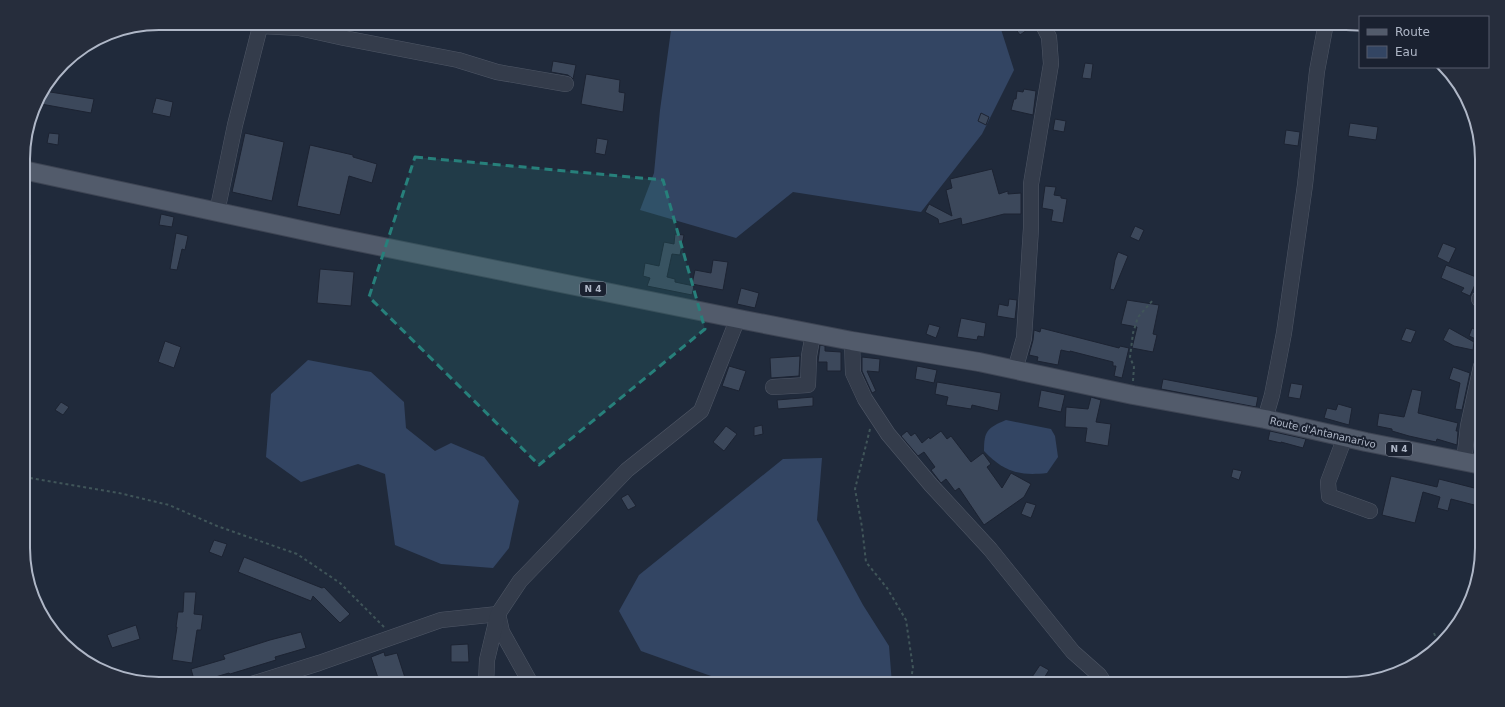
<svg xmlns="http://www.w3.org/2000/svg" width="1505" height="707" font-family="'DejaVu Sans',sans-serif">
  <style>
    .water { fill: #334563 }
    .building { fill: #3c485b; stroke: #1c2332 }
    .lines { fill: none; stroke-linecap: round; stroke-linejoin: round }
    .minor-casing { stroke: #4f5766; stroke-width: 16 }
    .major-casing { stroke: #3e4554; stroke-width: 20 }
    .path { stroke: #405559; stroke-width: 2; stroke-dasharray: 3 3; stroke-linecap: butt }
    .minor { stroke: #343c4b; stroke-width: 15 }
    .major { stroke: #525b6b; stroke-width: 18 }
    .marked { fill: #27807b; fill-opacity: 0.2; stroke: #27807b; stroke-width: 3; stroke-dasharray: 8 5; stroke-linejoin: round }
    .labels { text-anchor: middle; stroke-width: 4; stroke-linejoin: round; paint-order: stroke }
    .shield { fill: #1a2130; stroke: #828a9a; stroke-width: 1 }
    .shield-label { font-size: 9px; font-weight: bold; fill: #afb7c7 }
    .street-label { font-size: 10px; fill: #afb7c7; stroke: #1a2130 }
    .rim { fill: none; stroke: #afb7c7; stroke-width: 2 }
  </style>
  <rect width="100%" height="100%" fill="#202a3b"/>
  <g class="water">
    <polygon points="672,23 999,23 1014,70 982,134 921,212 793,192 736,238 640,210 654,173 660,110"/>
    <polygon points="308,360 371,372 404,402 406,428 435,451 451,443 484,457 519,501 509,548 493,568 441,564 395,545 385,474 358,464 301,482 266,457 271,394"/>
    <path d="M1006,420L1051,429L1055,436L1058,457L1047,473C1019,476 1004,472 984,451C984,431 987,428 1006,420Z"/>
    <polygon points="822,458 817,520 863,605 889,646 892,684 722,684 711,676 641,651 619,611 639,575 783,459"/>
  </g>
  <g class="building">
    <polygon points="1011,23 1033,23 1034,25 1020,35"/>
    <polygon points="553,61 576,65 573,79 568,75 551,72"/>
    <polygon points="1085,63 1093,64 1091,79 1082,78"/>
    <polygon points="586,74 620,80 619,92 625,93 623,112 581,104"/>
    <polygon points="1024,89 1036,91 1033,115 1011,110 1014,99 1016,99 1017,91 1023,92"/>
    <polygon points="44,91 94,99 91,113 41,104"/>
    <polygon points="156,98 173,102 170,117 152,113"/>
    <polygon points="981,113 989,117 986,125 978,121"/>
    <polygon points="1055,119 1066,121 1064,132 1053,130"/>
    <polygon points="1350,123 1378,127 1376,140 1348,136"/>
    <polygon points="1286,130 1300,132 1298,146 1284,144"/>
    <polygon points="49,133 59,134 58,145 47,143"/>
    <polygon points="245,133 284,142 272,201 232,192"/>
    <polygon points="597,138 608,140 605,155 595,153"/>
    <polygon points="310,145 353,155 353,157 377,164 372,183 349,176 340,215 297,206"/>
    <polygon points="992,169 999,194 1008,191 1008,194 1021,193 1021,214 1004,214 962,225 961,218 939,224 938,219 925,212 929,204 952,216 946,190 952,188 950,179"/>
    <polygon points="1045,186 1056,187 1054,195 1061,196 1061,198 1067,199 1063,223 1051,221 1053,210 1042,208"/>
    <polygon points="161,214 174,217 172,227 159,225"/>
    <polygon points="1135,226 1144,230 1139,241 1130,237"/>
    <polygon points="176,233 188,236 185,250 182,249 177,270 170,269"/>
    <polygon points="675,234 684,235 680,255 672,254 667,277 675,279 675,282 694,286 692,295 647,286 650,278 643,276 645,263 659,266 664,242 674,244"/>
    <polygon points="1443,243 1456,248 1449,263 1437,257"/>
    <polygon points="1118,252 1128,256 1114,290 1110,289 1115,260"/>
    <polygon points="713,260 728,262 723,290 692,284 695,270 711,273"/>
    <polygon points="1446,265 1476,277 1476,279 1477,280 1470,296 1461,292 1464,288 1441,278"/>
    <polygon points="320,269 354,272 351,306 317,303"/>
    <polygon points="741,288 759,293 755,308 737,304"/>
    <polygon points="1009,299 1017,300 1015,319 997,316 999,304 1008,306"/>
    <polygon points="1127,300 1159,305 1153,334 1157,335 1153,352 1132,348 1137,327 1121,324"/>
    <polygon points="961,318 986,323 984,337 978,336 977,340 957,337"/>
    <polygon points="929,324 940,327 936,338 926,334"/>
    <polygon points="1041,328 1119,348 1120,346 1129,348 1122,378 1114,376 1116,366 1113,366 1113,362 1070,351 1070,352 1061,350 1058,365 1037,361 1038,357 1029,355 1033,340 1034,330 1040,332"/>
    <polygon points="1406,328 1416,331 1411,343 1401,340"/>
    <polygon points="1449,328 1474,342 1473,350 1454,346 1443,340"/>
    <polygon points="1472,328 1481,332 1478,340 1469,336"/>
    <polygon points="165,341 181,347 174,368 158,362"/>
    <polygon points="820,345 825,346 825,351 841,352 841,371 827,371 827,362 818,362"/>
    <polygon points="800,356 799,376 771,378 770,358"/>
    <polygon points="862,357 880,359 879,372 867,371 876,391 872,393 862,371"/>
    <polygon points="729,366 746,371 739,391 722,386"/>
    <polygon points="917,366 937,370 934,383 915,379"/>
    <polygon points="1453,367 1470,373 1462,410 1455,409 1460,383 1449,379"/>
    <polygon points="1163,379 1258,397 1256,407 1161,389"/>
    <polygon points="937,382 1001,393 998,411 972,405 971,409 946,405 948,397 935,394"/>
    <polygon points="1291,383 1303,385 1300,399 1288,397"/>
    <polygon points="1412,389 1422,391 1418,413 1458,423 1456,431 1458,431 1457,445 1437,439 1436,442 1409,436 1392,431 1392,429 1377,426 1379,413 1404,417"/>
    <polygon points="1041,390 1065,395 1061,412 1038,407"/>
    <polygon points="813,397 813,406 778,409 777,400"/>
    <polygon points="1091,397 1101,400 1096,422 1111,424 1108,446 1085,442 1087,428 1065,427 1066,407 1088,409"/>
    <polygon points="61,402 69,407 63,415 55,410"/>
    <polygon points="1338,404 1352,408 1349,425 1324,418 1327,408 1336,410"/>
    <polygon points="762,425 763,434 754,436 754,427"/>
    <polygon points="726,426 737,434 724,451 713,442"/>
    <polygon points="907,431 911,436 915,433 922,443 929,437 930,439 941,431 947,439 951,436 971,462 983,453 991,464 987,467 1002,488 1011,473 1031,484 1024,497 984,525 959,488 955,491 946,479 941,483 931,470 935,467 924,452 918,456 901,436"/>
    <polygon points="1270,431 1306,439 1303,448 1281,442 1281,443 1268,440"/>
    <polygon points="1233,469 1242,471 1239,480 1231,477"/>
    <polygon points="1391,476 1437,487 1439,479 1482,490 1482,507 1451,499 1448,511 1437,508 1440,497 1423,492 1415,523 1382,515"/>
    <polygon points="628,494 636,506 628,510 621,498"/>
    <polygon points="1026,502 1036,505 1031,518 1021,514"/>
    <polygon points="214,540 227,544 222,557 209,552"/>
    <polygon points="244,557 322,588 324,587 350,614 340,623 313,596 311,601 238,572"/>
    <polygon points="184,592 196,592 194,614 203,615 201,630 197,630 192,663 172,660 177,627 176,627 178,612 183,612"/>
    <polygon points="136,625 140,639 112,648 107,635"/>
    <polygon points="301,632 306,648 275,657 276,660 230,674 229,673 195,683 191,669 225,659 223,655 270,640"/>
    <polygon points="468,644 469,662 451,662 451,645"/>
    <polygon points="384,652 385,656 397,653 407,684 380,684 371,657"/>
    <polygon points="1040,665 1049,670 1041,683 1032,677"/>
  </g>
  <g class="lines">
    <defs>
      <g id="minor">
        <polyline points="261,26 299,28 344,38 458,60 497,72 566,84"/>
        <polyline points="217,212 235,125 261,23"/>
        <polyline points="1479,299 1481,301"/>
        <polyline points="852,341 853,373 865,399 888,434 931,485 990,549 1073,652 1099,675 1105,684"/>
        <polyline points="1015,370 1024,338 1031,228 1031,184 1051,64 1049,37 1042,23"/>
        <polyline points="773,387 808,385 809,356 813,334"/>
        <polyline points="1265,419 1272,395 1284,333 1305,185 1317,71 1326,23"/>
        <polyline points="1345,437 1328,482 1329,496 1370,511"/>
        <polyline points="1464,462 1468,426 1481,366"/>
        <polyline points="252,684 319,663 441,620 498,614 502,632 531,684"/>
        <polyline points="486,684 487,660 498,614 520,581 627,470 701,411 738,318"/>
      </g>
      <polyline id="major" points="23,170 329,236 744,320 852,341 979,362 1133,395 1265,419 1366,442 1482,465"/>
    </defs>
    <use href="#minor" class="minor-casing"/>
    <use href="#major" class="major-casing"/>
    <g class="path">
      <polyline points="1133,381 1134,367 1130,357 1133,333 1138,317 1153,300"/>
      <polyline points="870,429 855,489 862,527 866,562 887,588 906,620 913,668 910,684"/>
      <polyline points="24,477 119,493 169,505 217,526 297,554 340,583 384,627"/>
      <polyline points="1434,633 1436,638 1442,642"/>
    </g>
    <use href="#minor" class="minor"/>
    <use href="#major" class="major"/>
  </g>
  <path class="marked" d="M415,157L663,180L705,329L539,465L369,297Z"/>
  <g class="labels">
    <g class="shield">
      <rect x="580" y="282" width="26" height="14" rx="3"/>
      <rect x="1386" y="442" width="26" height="14" rx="3"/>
    </g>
    <g class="shield-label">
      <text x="593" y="292">N 4</text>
      <text x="1399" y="452">N 4</text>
    </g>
    <g class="street-label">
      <text transform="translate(1323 432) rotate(13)" y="4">Route d'Antananarivo</text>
    </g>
  </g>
  <path d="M0 0H1505V707H0ZM159 30H1346A129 129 0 0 1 1475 159V548A129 129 0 0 1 1346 677H159A129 129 0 0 1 30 548V159A129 129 0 0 1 159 30Z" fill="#262d3c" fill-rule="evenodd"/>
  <path class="rim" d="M159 30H1346A129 129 0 0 1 1475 159V548A129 129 0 0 1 1346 677H159A129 129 0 0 1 30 548V159A129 129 0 0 1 159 30Z"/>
  <rect x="1359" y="16" width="130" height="52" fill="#1a2130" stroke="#565d6c"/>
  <rect x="1367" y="29" width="20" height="6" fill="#525b6b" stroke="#565d6c"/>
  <text x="1395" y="36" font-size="12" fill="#afb7c7">Route</text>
  <rect x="1367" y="46" width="20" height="12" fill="#334563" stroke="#565d6c"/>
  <text x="1395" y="56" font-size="12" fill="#afb7c7">Eau</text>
</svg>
